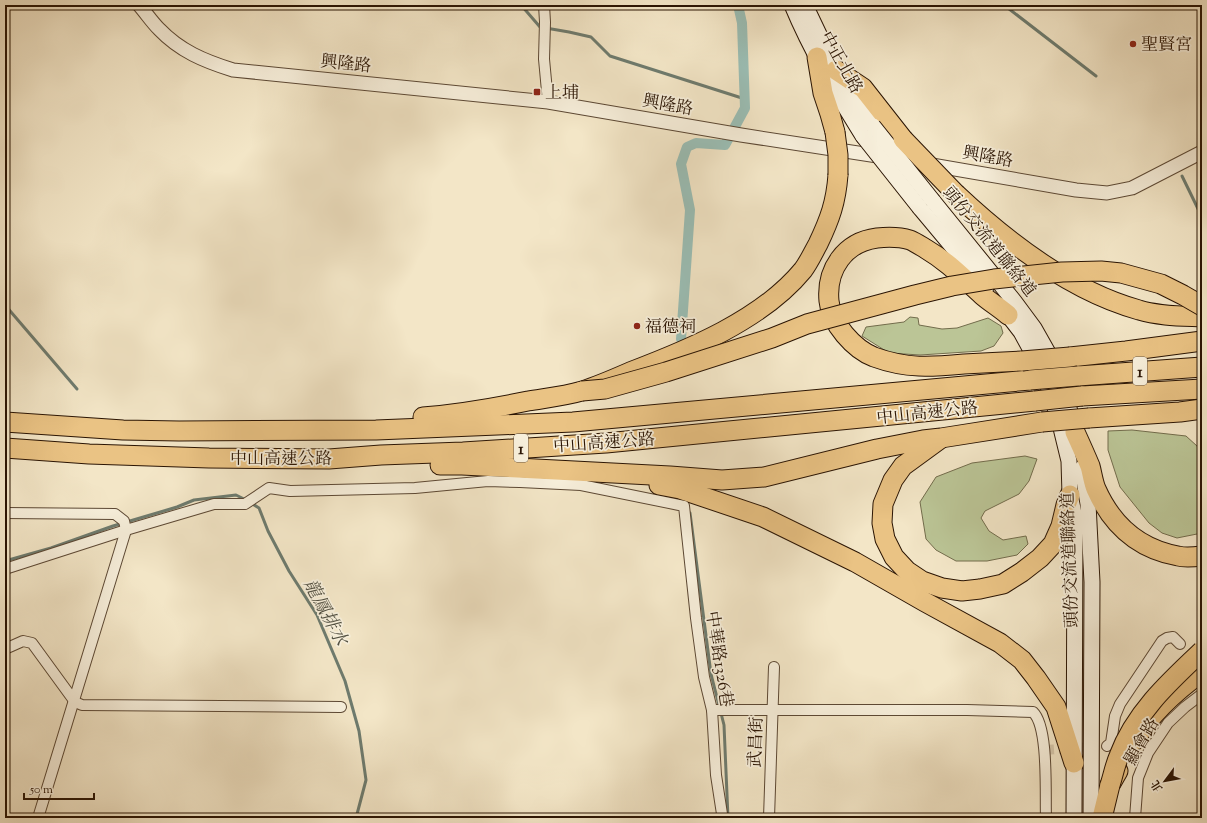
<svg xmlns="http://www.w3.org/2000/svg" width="1207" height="823" font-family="'Sorts Mill Goudy','Noto Serif TC',serif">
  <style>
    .green { fill: #bbc596; stroke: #726c4c }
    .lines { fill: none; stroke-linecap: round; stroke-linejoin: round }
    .stream { stroke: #6e7b6e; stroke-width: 3 }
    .canal { stroke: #9bbfb6; stroke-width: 10 }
    .minor-tunnel { stroke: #d5c6aa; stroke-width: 10; stroke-dasharray: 10 5; stroke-linecap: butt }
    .minor-casing { stroke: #5c4834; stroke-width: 12 }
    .tertiary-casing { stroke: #5c4834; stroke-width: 15 }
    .secondary-casing { stroke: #2a1403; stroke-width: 17 }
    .motorway-casing { stroke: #2a1403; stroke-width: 21 }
    .minor { stroke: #f7efdb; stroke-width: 10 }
    .tertiary { stroke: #f7efdb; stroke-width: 13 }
    .secondary { stroke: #f7efdb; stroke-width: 15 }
    .motorway { stroke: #eac384; stroke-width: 19 }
    .secondary-bridge-casing { stroke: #2a1403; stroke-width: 17; stroke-linecap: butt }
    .motorway-bridge-casing { stroke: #2a1403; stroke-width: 21; stroke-linecap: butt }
    .secondary-bridge { stroke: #f7efdb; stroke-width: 15 }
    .motorway-bridge { stroke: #eac384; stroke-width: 19 }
    .poi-dot { fill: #8f2418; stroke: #f7efdb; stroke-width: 1.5 }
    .labels { text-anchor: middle; stroke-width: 3.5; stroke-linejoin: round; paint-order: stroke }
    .shield { fill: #f7efdb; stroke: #685644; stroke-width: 1 }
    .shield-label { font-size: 16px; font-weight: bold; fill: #2a1403 }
    .poi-label { font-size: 17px; fill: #2a1403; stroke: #f7efdb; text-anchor: start }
    .street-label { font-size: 17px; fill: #2a1403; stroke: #f7efdb }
    .water-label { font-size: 18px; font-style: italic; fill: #525042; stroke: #f7efdb }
  </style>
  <rect width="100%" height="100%" fill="#f3e6c7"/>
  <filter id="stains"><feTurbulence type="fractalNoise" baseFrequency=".005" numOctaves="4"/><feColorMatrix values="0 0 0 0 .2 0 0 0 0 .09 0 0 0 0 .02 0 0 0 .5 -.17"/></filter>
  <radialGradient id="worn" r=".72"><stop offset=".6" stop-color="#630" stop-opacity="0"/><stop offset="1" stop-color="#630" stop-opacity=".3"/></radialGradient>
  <g class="green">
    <polygon points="910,317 918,318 919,325 942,329 957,328 988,318 1001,326 1003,333 994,346 981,351 920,355 889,353 862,336 866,327 904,322"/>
    <polygon points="1132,430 1186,436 1197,446 1202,454 1202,533 1177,538 1162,533 1149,523 1120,487 1108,450 1108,431"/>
    <polygon points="1025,456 1037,459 1029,481 1019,494 985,511 981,518 989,531 1003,540 1026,536 1028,544 1017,555 987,561 956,561 936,550 926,539 920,502 936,477 972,463"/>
  </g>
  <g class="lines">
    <g class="stream">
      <polyline points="521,5 540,27 569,32 591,37 610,56 745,99"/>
      <polyline points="1004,5 1096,76"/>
      <polyline points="1182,176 1202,217"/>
      <polyline points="5,305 77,389"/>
      <polyline points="251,503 259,508 268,531 289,571 317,615 345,681 359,731 366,780 356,818"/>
      <polyline points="690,513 711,674 724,725 728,818"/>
      <polyline points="5,561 51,548 113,526 177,507 194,500 236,495 246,500"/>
    </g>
    <polyline class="canal" points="681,339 690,210 681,164 687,147 696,143 725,145 745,108 742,23 738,5"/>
    <polyline class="minor-tunnel" points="1044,750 1107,746"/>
    <defs>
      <g id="minor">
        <polyline points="544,5 545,22 544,59 548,102"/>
        <polyline points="5,513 115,514 124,521 126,530 38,818"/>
        <polyline points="5,569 126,530 214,504 245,504 269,488 290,491 415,488 488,481 520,482 581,485 684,506 696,618 704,677 712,710 716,775 722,814 721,818"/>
        <polyline points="5,649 23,641 32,643 75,702"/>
        <polyline points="75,702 82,705 341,707"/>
        <path d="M712,710H967L1033,712C1049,727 1045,795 1046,818"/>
        <polyline points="1107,746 1111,743 1115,716 1120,704 1162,641 1167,638 1173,637 1180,644"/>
        <polyline points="769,818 774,667"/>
        <polyline points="1135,818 1138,778 1148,753 1168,723 1185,707 1202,694"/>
      </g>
      <g id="tertiary">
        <path d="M139,5C146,13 152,22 159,29C180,51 204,61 233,70L548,102L741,135L884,157"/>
        <polyline points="926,164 1076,190 1107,193 1132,188 1202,152"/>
      </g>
      <g id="secondary">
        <path d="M792,5C811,51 837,94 863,136"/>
        <polyline points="805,5 836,70 873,126"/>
        <polyline points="933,201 1014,301 1034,328 1056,367 1064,390 1075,430"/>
        <polyline points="920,208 986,287"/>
        <polyline points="1001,306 1021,332 1040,367 1050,391 1061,428 1069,461 1070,495 1075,518 1074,818"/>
        <polyline points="1082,468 1088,504 1092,582 1091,818"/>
      </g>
      <g id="motorway">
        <polyline points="817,57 823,93 830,114 835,132"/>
        <polyline points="836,70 863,88 903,139"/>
        <path d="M956,194C1007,242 1070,291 1139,310C1159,316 1181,316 1202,317"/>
        <path d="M1008,315C1000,308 990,302 982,295C963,278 948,262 926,249C921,246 915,242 910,240C900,237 887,237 877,238C845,242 826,269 829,301C831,324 854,349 874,357C907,369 931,367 964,364C983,363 1003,362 1022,361"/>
        <polyline points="1070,357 1126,351 1202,341"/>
        <polyline points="1078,376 1202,367"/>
        <polyline points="1082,396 1202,389"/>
        <path d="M423,417C459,414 494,408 528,401C546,398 565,396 582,391C598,386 614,379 630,372C688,350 762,320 803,270C809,262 813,253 818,244C830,219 836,202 838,175"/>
        <polyline points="1089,418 1180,412 1202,409"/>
        <polyline points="5,422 123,430 179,431 376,430 573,422 1030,380"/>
        <path d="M1075,432C1080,443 1085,454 1090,466C1092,473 1093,482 1096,489C1112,525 1139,549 1178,556C1185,558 1194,557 1202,556"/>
        <polyline points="940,439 903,466 893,480 883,504 882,523 885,539 894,557 907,571 922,581 942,588 962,591 980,589 1003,584 1022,572 1040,558 1053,544 1061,526 1066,505 1070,495"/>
        <polyline points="5,448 89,454 209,458 329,459 381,455 463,452 606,443 1035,401"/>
        <polyline points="440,465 462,465 670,476 722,480 764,477 877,449 923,440 941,438 1042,422"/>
        <polyline points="659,485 680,489 763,517 855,562 925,602 1000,643 1022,660 1036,678 1056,707 1074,763"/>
        <path d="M1135,740C1152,712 1176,691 1202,672"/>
        <polyline points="1102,818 1110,785 1118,771"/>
      </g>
    </defs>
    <use href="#minor" class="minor-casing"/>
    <use href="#tertiary" class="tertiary-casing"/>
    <use href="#secondary" class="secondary-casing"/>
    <use href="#motorway" class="motorway-casing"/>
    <use href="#minor" class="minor"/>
    <use href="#tertiary" class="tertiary"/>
    <use href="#secondary" class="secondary"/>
    <use href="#motorway" class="motorway"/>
    <defs>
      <g id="secondary-bridge">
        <polyline points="873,126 933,201"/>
        <polyline points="863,136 920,208"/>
      </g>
      <g id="motorway-bridge">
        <polyline points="835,132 838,155 838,175"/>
        <polyline points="903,139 956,194"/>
        <polyline points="1022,361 1070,357"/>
        <polyline points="1030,380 1078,376"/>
        <polyline points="582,391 605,389 666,372 772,338 807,324 915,295 952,286 994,279 1062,272 1101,271 1121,273 1161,284 1183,295 1202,306"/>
        <polyline points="1035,401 1082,396"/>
        <polyline points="1042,422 1089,418"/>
        <path d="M1110,785C1113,776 1115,765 1119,756C1135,713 1169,682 1202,651"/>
      </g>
    </defs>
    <use href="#secondary-bridge" class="secondary-bridge-casing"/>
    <use href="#motorway-bridge" class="motorway-bridge-casing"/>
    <use href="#secondary-bridge" class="secondary-bridge"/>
    <use href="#motorway-bridge" class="motorway-bridge"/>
  </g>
  <g class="poi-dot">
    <circle cx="1133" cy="44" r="4"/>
    <rect x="533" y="88" width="8" height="8" rx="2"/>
    <circle cx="637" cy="326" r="4"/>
  </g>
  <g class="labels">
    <g class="shield">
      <rect x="1133" y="357" width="14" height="28" rx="3"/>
      <rect x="514" y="434" width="14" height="28" rx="3"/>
    </g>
    <g class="shield-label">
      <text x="1140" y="377">1</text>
      <text x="521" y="454">1</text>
    </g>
    <g class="poi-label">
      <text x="1141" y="50">聖賢宮</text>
      <text x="545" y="98">上埔</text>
      <text x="645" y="332">福德祠</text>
    </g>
    <g class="street-label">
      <text transform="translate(842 62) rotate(61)" y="6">中正北路</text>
      <text transform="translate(346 63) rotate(6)" y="6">興隆路</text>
      <text transform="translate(668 104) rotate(10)" y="6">興隆路</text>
      <text transform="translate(988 156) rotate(10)" y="6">興隆路</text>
      <text transform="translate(990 241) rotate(51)" y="6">頭份交流道聯絡道</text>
      <text transform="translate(927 412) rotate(-6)" y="6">中山高速公路</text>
      <text transform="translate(604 442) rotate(-4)" y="6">中山高速公路</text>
      <text x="281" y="464">中山高速公路</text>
      <text transform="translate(1069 560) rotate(-92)" y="6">頭份交流道聯絡道</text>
      <text transform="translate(720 659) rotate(81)" y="6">中華路1326巷</text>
      <text transform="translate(1141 741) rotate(-60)" y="6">顯會路</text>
      <text transform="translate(755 742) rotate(-88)" y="6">武昌街</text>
    </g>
    <g class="water-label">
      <text transform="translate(326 612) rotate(62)" y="6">龍鳳排水</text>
    </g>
  </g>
  <rect width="1207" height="823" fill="none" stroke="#f3e6c7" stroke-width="20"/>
  <rect x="6" y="6" width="1195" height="811" fill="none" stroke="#2a1403" stroke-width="2"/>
  <rect x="10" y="10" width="1187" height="803" fill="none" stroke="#2a1403"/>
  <g transform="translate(1165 781) rotate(238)" stroke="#f7efdb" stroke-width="3" paint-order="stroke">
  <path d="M0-3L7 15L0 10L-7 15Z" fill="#2a1403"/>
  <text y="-6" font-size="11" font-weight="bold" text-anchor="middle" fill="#2a1403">北</text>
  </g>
  <path d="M24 793v6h70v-6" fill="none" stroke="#2a1403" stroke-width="2"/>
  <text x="30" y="793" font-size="12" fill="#2a1403" stroke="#f7efdb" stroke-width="3" paint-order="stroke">50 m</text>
  <rect width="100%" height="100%" filter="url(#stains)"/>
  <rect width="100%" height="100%" fill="url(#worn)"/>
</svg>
